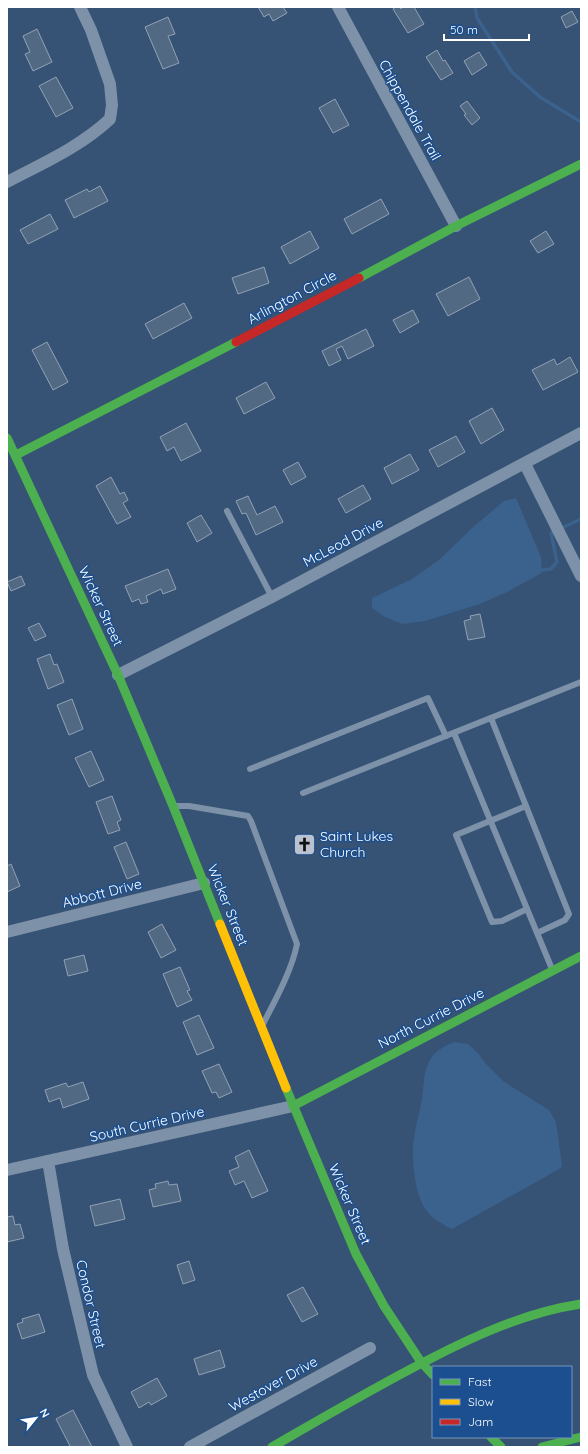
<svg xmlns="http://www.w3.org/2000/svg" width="588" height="1454" font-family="Quicksand,sans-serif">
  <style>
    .water { fill: #3b618d }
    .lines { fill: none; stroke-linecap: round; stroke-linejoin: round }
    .stream { stroke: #3b618d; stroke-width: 3.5 }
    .building { fill: #526984; stroke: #92a2b6 }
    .lane { stroke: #7d92a8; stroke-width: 6 }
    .street { stroke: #7d92a8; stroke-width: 12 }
    .fast { stroke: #4caf50; stroke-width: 9 }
    .slow { stroke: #ffc107; stroke-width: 9 }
    .jam { stroke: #c62828; stroke-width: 9 }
    .labels { text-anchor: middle; stroke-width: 3; stroke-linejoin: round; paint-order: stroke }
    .street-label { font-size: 14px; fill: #fff; stroke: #1b4f8f }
    .poi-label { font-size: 14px; fill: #fff; stroke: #1b4f8f; text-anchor: start }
  </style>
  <rect width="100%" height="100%" fill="#365274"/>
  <g class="water">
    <polygon points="516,498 541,557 542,573 507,592 480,604 425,621 402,624 385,617 372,608 372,598 412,579 440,559 472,528 504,501"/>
    <path d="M455,1042L468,1044L478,1053L485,1063L503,1081L549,1110L556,1122L562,1165L561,1168L452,1229C438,1222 427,1216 421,1201C414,1185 411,1155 414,1137C416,1124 420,1111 422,1098C424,1086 423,1073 429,1062C433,1052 445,1045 455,1042Z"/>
  </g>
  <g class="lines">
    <g class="stream">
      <polyline points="475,7 477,18 512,72 540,97 581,122"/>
      <polyline points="542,570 551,569 557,562 551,533 581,519"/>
    </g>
  </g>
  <g class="building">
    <polygon points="258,7 283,7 287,13 273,21 269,14 264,17"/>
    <polygon points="396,7 400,7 401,9 403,7 414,7 424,24 408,33 393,9"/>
    <polygon points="572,11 578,22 566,28 561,17"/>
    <polygon points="168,17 175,34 168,36 179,63 163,69 145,27"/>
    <polygon points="37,29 52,62 33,71 25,54 30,52 23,36"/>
    <polygon points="437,50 443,61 445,60 453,73 441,80 426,57"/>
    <polygon points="479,52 487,65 472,75 464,61"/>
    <polygon points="56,77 73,108 56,117 39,86"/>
    <polygon points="335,99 349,125 333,133 319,108"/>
    <polygon points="467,101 480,118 472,125 464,115 466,114 460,106"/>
    <polygon points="100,186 108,201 74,218 65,200 87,189 89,192"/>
    <polygon points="381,199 389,214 352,234 344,219"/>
    <polygon points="50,214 58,229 28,244 20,230"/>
    <polygon points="310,231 319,248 290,264 281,247"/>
    <polygon points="546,231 554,244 538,253 530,241"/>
    <polygon points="264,267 269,283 238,294 232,278"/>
    <polygon points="469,277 480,299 448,316 436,294"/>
    <polygon points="184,303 192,318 153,339 145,324"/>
    <polygon points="413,310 419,322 400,333 393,320"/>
    <polygon points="366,329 374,346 348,359 342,346 336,349 341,360 329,366 322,351"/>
    <polygon points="47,342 68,382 53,390 32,350"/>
    <polygon points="570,357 578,372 543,390 532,370 554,359 557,365"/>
    <polygon points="266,382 275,398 244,414 236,398"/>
    <polygon points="492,408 504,430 481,444 469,421"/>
    <polygon points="186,423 201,451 181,461 174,447 167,451 160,437"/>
    <polygon points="456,436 465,452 438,467 429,450"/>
    <polygon points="410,454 419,470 392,484 384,468"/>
    <polygon points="298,462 306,477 291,485 283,470"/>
    <polygon points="111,477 120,494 124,492 128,500 123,503 131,517 117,524 96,486"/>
    <polygon points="363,485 371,499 346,513 338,499"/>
    <polygon points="248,496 257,515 275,506 283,522 256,535 246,513 242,514 236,501"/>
    <polygon points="201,515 212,533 197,542 187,523"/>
    <polygon points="168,569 176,589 163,594 161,589 146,596 148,602 141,604 139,599 132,602 125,586"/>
    <polygon points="21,576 25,585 11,591 7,582"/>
    <polygon points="480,614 485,637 468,640 464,621 471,619 470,616"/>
    <polygon points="39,623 46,636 35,641 28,628"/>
    <polygon points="50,654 54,665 57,664 64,682 48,689 37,659"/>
    <polygon points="72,699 83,729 69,735 57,705"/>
    <polygon points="91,751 104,780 89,787 75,758"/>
    <polygon points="112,796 121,820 117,822 120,830 108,834 96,802"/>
    <polygon points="126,842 139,874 127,879 114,847"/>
    <polygon points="11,864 20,886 7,892 7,866"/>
    <polygon points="162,924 176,950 161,958 148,932"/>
    <polygon points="84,955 88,971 68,976 64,960"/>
    <polygon points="180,967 190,990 187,991 192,1000 177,1007 163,974"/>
    <polygon points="199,1015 214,1048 197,1055 183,1022"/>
    <polygon points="219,1064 232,1092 219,1098 216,1092 212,1093 202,1071"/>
    <polygon points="83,1082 89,1099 63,1108 60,1098 49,1102 45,1090 66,1083 68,1087"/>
    <polygon points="249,1150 268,1191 252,1198 244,1181 235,1185 229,1171 239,1167 235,1157"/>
    <polygon points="168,1181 169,1185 177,1184 181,1201 153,1207 149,1190 156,1188 155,1184"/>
    <polygon points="120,1199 125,1219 95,1226 90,1206"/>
    <polygon points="13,1216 15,1225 20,1224 24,1238 7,1242 7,1217"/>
    <polygon points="189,1261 195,1280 183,1284 177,1265"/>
    <polygon points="303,1287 318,1314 302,1322 287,1295"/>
    <polygon points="39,1314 45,1332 22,1339 17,1324 23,1322 22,1319"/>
    <polygon points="220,1350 225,1367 199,1375 194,1359"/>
    <polygon points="157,1378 167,1396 151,1405 149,1402 139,1408 131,1392"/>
    <polygon points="73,1410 92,1447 67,1447 70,1446 56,1419"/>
  </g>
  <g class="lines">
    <g class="lane">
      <polyline points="227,511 272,597"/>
      <polyline points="491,718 569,914 565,920 537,933"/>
      <polyline points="454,733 552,969"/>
      <polyline points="250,769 428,698 446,736"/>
      <polyline points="303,793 581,682"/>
      <path d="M175,806H189L248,816L251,821L297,944C292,970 275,1001 263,1024"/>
      <polyline points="526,806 456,835 492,922 502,921 527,909"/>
    </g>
    <g class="street">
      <polyline points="338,7 456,226"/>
      <path d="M7,182C43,163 80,147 110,119L112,105L110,84L91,30L80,7"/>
      <polyline points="525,464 581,576"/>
      <polyline points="118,675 272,597 581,433"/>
      <polyline points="7,932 204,883"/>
      <polyline points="48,1161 63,1249 93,1375 127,1447"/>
      <polyline points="7,1170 293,1106"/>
      <polyline points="190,1447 370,1348"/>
    </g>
    <g class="fast">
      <polyline points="359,278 456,226 581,164"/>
      <polyline points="7,438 118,675 173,806 220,924"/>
      <polyline points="16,455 236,342"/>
      <polyline points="286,1088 356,1254 384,1306 421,1362"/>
      <polyline points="293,1106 581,956"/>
      <polyline points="421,1362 433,1375"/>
      <polyline points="491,1437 501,1447"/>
      <path d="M272,1447C324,1417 375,1387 428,1360C476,1335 527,1312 581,1304"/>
      <polyline points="542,1447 581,1437"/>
    </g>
    <polyline class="slow" points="220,924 286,1088"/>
    <polyline class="jam" points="236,342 359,278"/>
  </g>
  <defs>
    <symbol id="church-square" viewBox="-11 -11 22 22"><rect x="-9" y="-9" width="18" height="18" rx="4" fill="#b9c2ce" stroke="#1b4f8f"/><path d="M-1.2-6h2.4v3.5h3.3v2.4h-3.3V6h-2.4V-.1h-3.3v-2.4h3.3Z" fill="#111"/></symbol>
  </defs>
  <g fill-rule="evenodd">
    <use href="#church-square" x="292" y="832" width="25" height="25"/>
  </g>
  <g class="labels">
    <g class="street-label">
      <text transform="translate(410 110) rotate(61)" y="5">Chippendale Trail</text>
      <text transform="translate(292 297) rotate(-28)" y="5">Arlington Circle</text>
      <text transform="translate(343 542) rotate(-28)" y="5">McLeod Drive</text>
      <text transform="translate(101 606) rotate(65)" y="5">Wicker Street</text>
      <text transform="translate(102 893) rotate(-14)" y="5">Abbott Drive</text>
      <text transform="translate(228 905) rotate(68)" y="5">Wicker Street</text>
      <text transform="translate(431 1018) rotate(-27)" y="5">North Currie Drive</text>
      <text transform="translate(147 1124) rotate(-13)" y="5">South Currie Drive</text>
      <text transform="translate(350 1204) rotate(67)" y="5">Wicker Street</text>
      <text transform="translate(91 1304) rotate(77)" y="5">Condor Street</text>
      <text transform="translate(273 1384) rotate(-29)" y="5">Westover Drive</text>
    </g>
    <g class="poi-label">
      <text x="320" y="841">Saint Lukes<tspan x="320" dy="16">Church</tspan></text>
    </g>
  </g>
  <rect width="588" height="1454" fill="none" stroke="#ffffff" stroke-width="16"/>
  <rect x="432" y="1366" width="140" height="72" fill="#1b4f8f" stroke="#7695bc"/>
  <rect x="440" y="1379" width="20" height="6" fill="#4caf50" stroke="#7695bc"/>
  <text x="468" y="1386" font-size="12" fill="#ffffff">Fast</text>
  <rect x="440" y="1399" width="20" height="6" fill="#ffc107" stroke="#7695bc"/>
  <text x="468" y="1406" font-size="12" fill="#ffffff">Slow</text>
  <rect x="440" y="1419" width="20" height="6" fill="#c62828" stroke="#7695bc"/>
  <text x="468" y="1426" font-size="12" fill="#ffffff">Jam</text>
  <g transform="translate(36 1418) rotate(60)" stroke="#1b4f8f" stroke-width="3" paint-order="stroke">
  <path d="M0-3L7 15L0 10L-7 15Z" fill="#ffffff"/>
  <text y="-6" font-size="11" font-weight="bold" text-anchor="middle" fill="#ffffff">N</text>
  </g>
  <path d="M444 34v6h85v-6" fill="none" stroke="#ffffff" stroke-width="2"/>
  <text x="450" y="34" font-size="12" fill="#ffffff" stroke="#1b4f8f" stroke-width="3" paint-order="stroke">50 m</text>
</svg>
